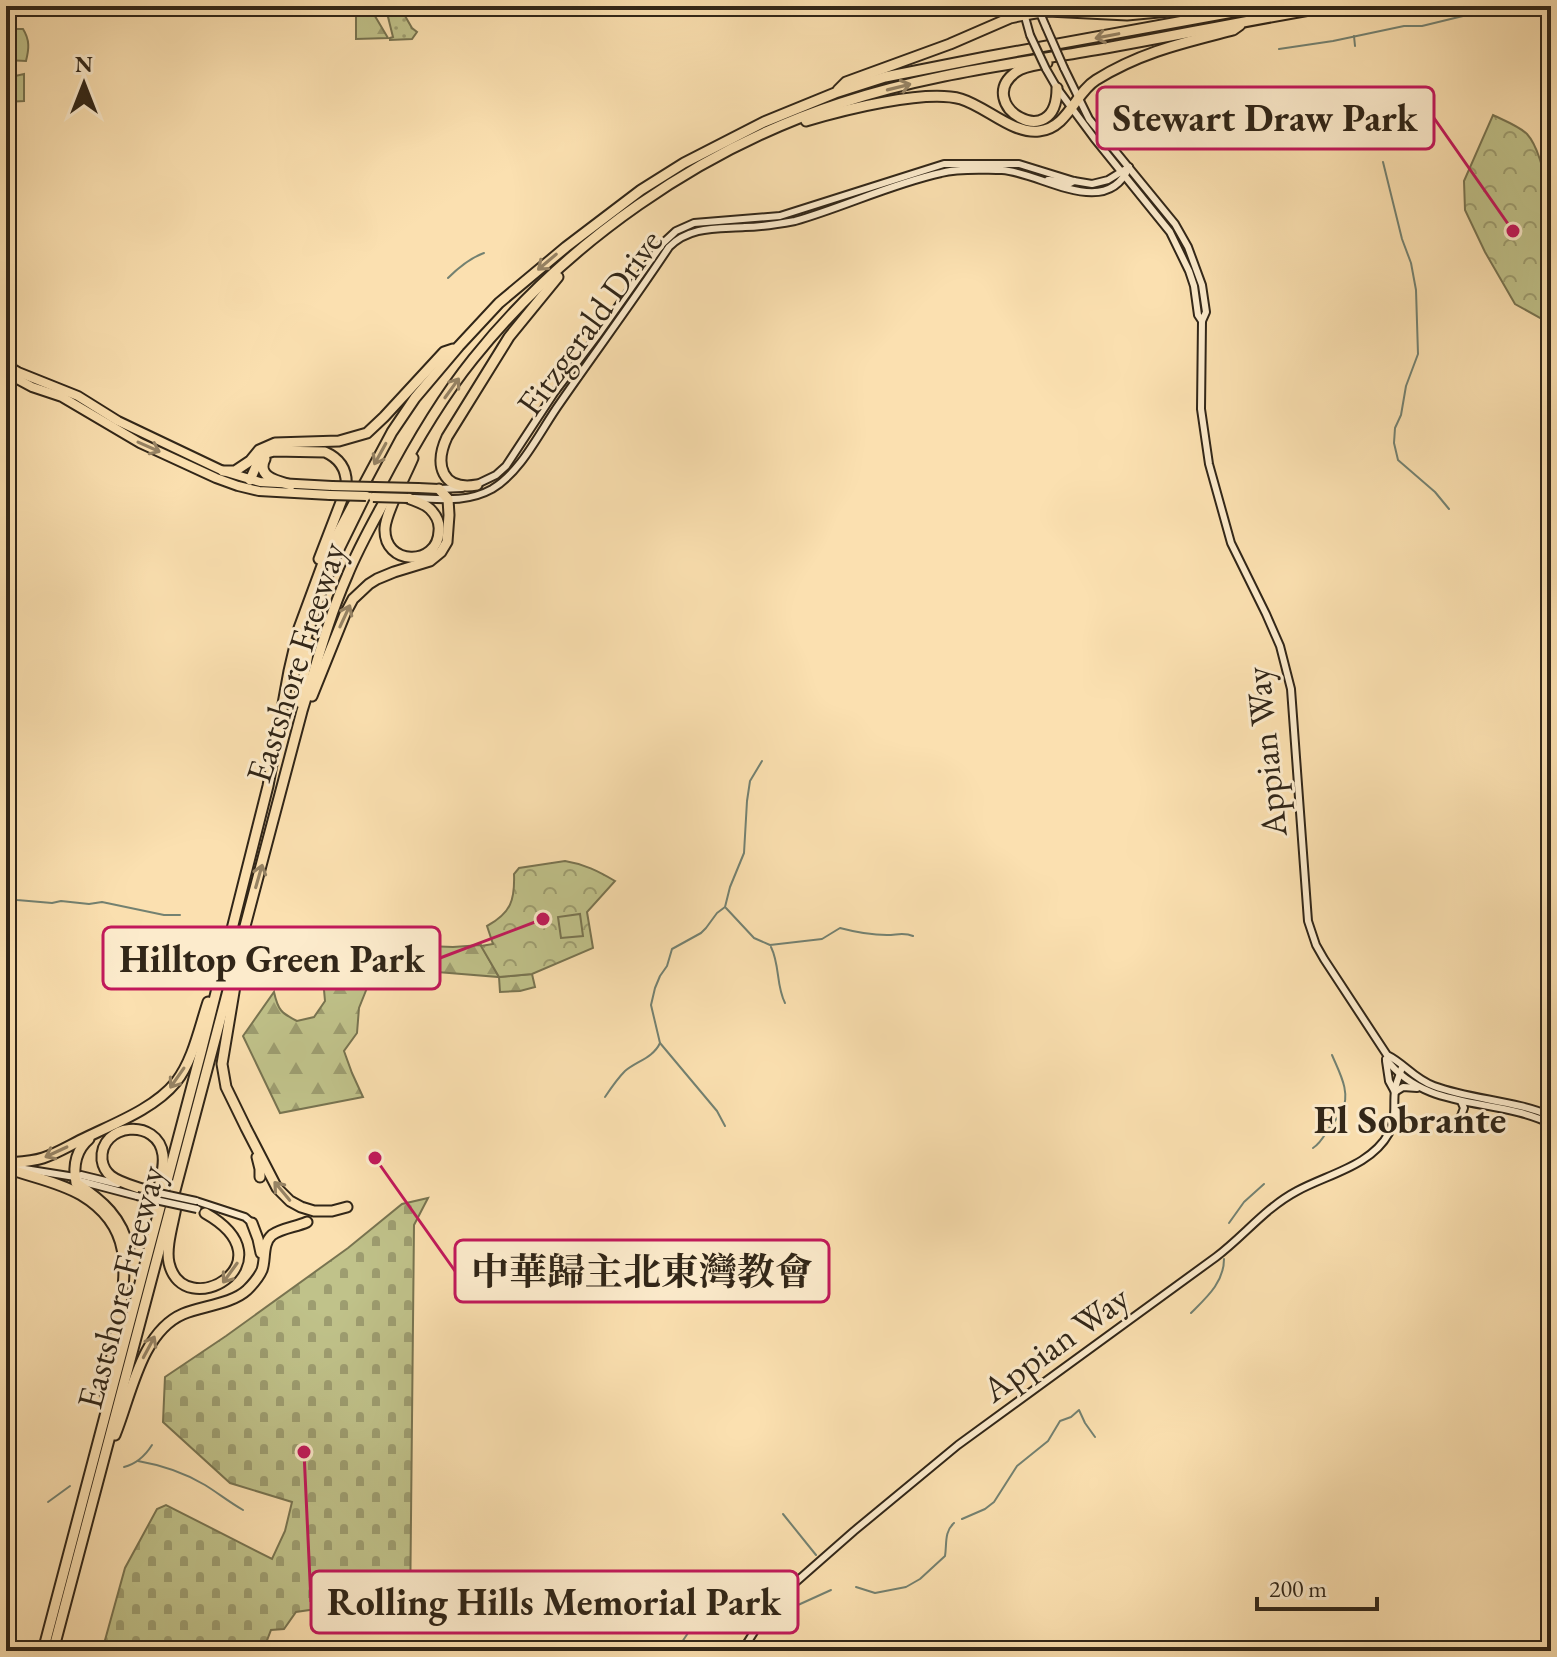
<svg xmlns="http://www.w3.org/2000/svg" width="1557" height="1657" font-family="'EB Garamond','Noto Serif SC',serif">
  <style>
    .forest { fill: url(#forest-firs); stroke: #787451; stroke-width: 2 }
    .cemetery { fill: url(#cemetery-stones); stroke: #787451; stroke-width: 2 }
    .park { fill: url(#park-crowns); stroke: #787451; stroke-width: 2 }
    .garden { fill: url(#garden-dots); stroke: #787451; stroke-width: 2 }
    .pitch { fill: #c0c28a; stroke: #787451; stroke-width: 2 }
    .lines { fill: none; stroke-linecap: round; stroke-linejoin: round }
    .stream { stroke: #738171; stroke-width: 2 }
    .secondary-casing { stroke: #312618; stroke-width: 10 }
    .trunk-casing { stroke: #312618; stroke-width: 12 }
    .motorway-casing { stroke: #312618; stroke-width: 13 }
    .secondary { stroke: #fcebcc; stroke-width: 6 }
    .trunk { stroke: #fbe0b0; stroke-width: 8 }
    .motorway { stroke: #fbe0b0; stroke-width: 9 }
    .secondary-bridge-casing { stroke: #312618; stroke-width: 10; stroke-linecap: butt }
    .trunk-bridge-casing { stroke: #312618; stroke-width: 12; stroke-linecap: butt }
    .secondary-bridge { stroke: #fcebcc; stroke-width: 6 }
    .trunk-bridge { stroke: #fbe0b0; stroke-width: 8 }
    .oneway { stroke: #968364 }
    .labels { text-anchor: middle; stroke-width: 6; stroke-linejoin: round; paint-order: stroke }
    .street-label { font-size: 36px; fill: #312618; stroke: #fcebcc }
    .quarter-label { font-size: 40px; font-weight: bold; fill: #312618; stroke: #fcebcc }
    .leader { fill: none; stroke: #c2185b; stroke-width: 3 }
    .callout-dot { fill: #c2185b; stroke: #fcebcc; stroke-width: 3 }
    .callout { fill: #fcebcc; stroke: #c2185b; stroke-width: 3 }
    .callout-label { font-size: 38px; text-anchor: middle; font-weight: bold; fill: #312618 }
  </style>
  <defs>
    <pattern id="forest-firs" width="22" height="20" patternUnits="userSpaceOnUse" patternTransform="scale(2)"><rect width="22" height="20" fill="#c0c28a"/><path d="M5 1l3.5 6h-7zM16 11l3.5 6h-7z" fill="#9d9d70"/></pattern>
    <pattern id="cemetery-stones" width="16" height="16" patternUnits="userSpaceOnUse" patternTransform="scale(2)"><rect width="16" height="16" fill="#c0c28a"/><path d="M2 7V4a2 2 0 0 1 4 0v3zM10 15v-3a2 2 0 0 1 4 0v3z" fill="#9d9d70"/></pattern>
    <pattern id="park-crowns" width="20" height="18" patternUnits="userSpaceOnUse" patternTransform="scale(2)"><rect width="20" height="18" fill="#c0c28a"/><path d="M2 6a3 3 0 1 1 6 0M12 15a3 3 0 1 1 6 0" fill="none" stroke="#9d9d70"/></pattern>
    <pattern id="garden-dots" width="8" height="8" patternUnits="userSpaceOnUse" patternTransform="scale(2)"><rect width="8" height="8" fill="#c0c28a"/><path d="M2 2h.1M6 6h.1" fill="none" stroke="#9d9d70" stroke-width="1.8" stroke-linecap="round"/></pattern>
  </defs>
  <rect width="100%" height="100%" fill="#fbe0b0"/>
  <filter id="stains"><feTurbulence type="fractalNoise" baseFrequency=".0025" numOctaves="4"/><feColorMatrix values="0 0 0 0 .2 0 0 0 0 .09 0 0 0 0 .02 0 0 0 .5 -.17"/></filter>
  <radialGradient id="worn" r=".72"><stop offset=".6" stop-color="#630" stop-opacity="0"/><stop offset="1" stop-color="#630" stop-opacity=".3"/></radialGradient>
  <g class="forest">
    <polygon points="356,6 369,6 388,38 356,39"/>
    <path d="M372,944L453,947L481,945L499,977L425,971L423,977L402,976L394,973L382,976L367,988L359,1008L357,1033L344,1051L352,1073L363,1097L280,1113L243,1036L274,992C278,1010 281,1013 297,1021L314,1017L325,1001L323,979L327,964Z"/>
    <polygon points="532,974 535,987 520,991 500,992 499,977"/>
  </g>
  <polygon class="cemetery" points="428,1198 414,1225 410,1616 375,1613 345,1616 330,1607 296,1612 284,1629 271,1630 264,1648 260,1651 253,1649 251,1651 102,1651 125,1568 157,1509 166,1505 272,1559 285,1531 292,1502 230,1483 163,1422 165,1377 226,1336 348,1248 402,1204"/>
  <g class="park">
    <path d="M1493,115C1503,120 1519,126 1527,134C1540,148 1546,183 1551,202V324L1515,304L1485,252L1465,210L1464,181Z"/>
    <path d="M565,861C584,864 598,871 615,881L587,912L593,948L532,974L499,977L481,946L493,944L487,926C511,913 515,900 514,874L519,868Z"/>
  </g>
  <polygon class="garden" points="401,9 412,28 417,32 412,39 390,40 390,38 393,37 388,17"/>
  <g class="pitch">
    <path d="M6,29H23C30,40 29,49 26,61L6,60Z"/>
    <polygon points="24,74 24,101 6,102 6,78"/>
    <polygon points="580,914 583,936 561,938 558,917"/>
  </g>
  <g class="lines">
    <g class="stream">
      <polyline points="1354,36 1355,46"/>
      <polyline points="1279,49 1333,41 1404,26 1422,26 1504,6"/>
      <polyline points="1383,162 1402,239 1411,263 1416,290 1418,354 1406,386 1401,415 1395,428 1394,443 1398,460 1435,492 1449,509"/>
      <path d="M448,278C459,267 470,258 484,253"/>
      <polyline points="6,897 17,900 52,903 61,901 89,904 102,902 164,915 180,915"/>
      <path d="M726,908L754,938L770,945L822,939L840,928C855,932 871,935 887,935C897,935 904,932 913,936"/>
      <path d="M771,947C780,965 776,986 785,1003"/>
      <path d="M605,1097C611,1088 617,1079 625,1071C637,1061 653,1058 660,1043"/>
      <polyline points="725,1126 717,1111 660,1043 651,1005 655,988 660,976 667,966 672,949 701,933 706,928 717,913 725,907 730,887 744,853 747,801 750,781 762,761"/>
      <path d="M1313,1148C1321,1143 1324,1136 1329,1128C1333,1122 1338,1118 1342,1112C1351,1092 1340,1074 1332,1055"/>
      <polyline points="1229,1223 1244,1202 1264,1184"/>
      <path d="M1191,1313C1207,1297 1224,1282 1224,1259"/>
      <path d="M138,1461C161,1465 185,1473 205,1485C218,1493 229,1502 243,1510"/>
      <path d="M124,1467C136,1464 145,1456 152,1445"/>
      <polyline points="48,1502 70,1486"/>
      <polyline points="783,1514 816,1555"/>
      <polyline points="962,1519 985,1509 994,1502 1017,1466 1048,1441 1060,1421 1071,1417 1079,1410 1085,1423 1095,1437"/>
      <path d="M856,1587L875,1593L906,1587L920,1579L945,1556C947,1544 944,1532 954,1523"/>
      <polyline points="779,1609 798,1605 831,1590"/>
      <path d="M676,1651L696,1621L706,1611C717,1613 726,1625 737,1622C744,1620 750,1615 756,1612"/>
    </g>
    <defs>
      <g id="secondary">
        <polyline points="1022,6 1030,35"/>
        <polyline points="1037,6 1046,27"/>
        <path d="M1064,68L1089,119L1175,224L1188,247L1202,285L1206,312L1202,321L1201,409L1209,464L1231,543L1266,614L1280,646L1291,689L1308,921L1316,945L1324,959L1387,1055C1404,1063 1414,1079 1434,1086C1472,1100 1514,1100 1551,1116"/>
        <polyline points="1046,69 1057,88 1094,138 1170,232 1189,271 1194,286 1198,315 1202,321"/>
        <path d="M1048,180C1058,179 1066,187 1074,181"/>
        <polyline points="473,486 496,475 506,466 554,393 597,336 662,244 676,231 694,223 780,216 944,164 1019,164 1074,181 1092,184 1108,180 1129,167"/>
        <polyline points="439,489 462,488"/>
        <path d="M414,498C440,499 467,503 492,489C522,471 540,431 560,403C596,351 634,300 669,247C690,226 717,229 745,227C762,227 779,224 795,221C844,207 891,184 941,173C960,168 982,170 1002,170C1040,172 1106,221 1129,167"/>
        <path d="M1386,1059C1426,1112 1497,1097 1551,1124"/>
        <polyline points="1386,1061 1389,1081 1395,1092"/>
        <polyline points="1395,1092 1403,1087 1417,1088"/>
        <polyline points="1461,1116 1464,1108 1461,1101"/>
        <polyline points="12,1167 75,1177 81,1175 118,1184"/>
        <polyline points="78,1179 80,1181 137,1196"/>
        <polyline points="196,1201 245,1217 252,1223"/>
        <path d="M742,1651L764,1616L780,1596L854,1531L958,1445L1216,1257C1244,1236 1265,1208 1297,1191C1328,1174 1371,1166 1389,1133C1397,1118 1393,1105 1395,1090C1396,1082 1400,1075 1402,1067"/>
      </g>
      <g id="trunk">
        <polyline points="6,365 18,372 78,396 118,421 223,471 260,482 332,486"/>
        <polyline points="6,373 32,387 62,397 140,443 216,478 238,486 259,491 330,495"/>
        <polyline points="418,488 439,489"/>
      </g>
      <g id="motorway">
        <path d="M1047,63C1037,65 1024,66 1016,72C972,104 1057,156 1057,88"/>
        <polyline points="838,90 846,82 950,44 1010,18 1024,15 1048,11 1127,15 1223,6"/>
        <path d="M806,121C843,110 925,89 961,99C987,107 1012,134 1039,131C1068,128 1075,93 1096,80C1141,52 1183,43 1233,30L1240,25"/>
        <path d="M265,459C256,477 278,481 291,485"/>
        <polyline points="223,471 235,471 250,461 259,450 275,443 339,441 367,433 384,417 444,352 453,349"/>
        <path d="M250,480L258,462L267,453L274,451L325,452C341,459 348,471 346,489L319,559"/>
        <path d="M477,485C442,491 434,465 447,437L509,337L558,277"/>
        <path d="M408,498C415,501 424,503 430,509C436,515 440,523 439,531C438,567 383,566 385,528C386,512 406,475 413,458"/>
        <polyline points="293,677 322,589 340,547 370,486"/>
        <polyline points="312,696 345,614 353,599 369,584 377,579 394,572 430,561 441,552 447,542 449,515 448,499 439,489"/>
        <polyline points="301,703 300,697 310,643"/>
        <polyline points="236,980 222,1064 226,1087 246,1128 277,1188 290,1201 301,1207 314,1211 332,1211 347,1207"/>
        <path d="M89,1139C76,1150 73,1166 76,1183C102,1200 123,1218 129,1250"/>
        <polyline points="257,1157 260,1169 260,1177"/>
        <path d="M6,1163C18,1162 31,1162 43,1158C58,1153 72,1144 87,1137C116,1123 155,1108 176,1082C193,1060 199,1029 208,1002"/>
        <path d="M6,1168C31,1177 59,1182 81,1195C133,1226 127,1270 118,1321C114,1345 109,1369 105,1394"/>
        <path d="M145,1190C134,1186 120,1183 111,1176C106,1172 103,1167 102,1160C99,1123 158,1117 163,1155C165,1171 157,1193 153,1209"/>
        <path d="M177,1201C175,1218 165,1246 169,1263C183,1324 293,1263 205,1213"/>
        <polyline points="252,1223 258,1239 261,1253"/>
        <path d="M115,1435C131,1396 141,1332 183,1314C202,1306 232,1304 247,1290C252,1285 259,1277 262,1270C266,1259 262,1244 272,1235C282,1228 296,1227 307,1222"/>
        <polyline points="43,1651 201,1052 268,786 289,671 299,628 323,563 338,533 392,432 415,398 459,346 499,303 566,247 641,190 684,163 764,122 835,93 885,77 986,57 1266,6"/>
        <path d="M53,1651L302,711C316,666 328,619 347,576C359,546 375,519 390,491C414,445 440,400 473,359C566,243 699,149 841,103C924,75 1013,64 1100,49C1178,35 1255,19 1333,6"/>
      </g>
    </defs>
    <use href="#secondary" class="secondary-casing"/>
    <use href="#trunk" class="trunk-casing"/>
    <use href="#motorway" class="motorway-casing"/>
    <use href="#secondary" class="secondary"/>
    <use href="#trunk" class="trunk"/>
    <use href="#motorway" class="motorway"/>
    <defs>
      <g id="secondary-bridge">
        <polyline points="1046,27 1064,68"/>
        <polyline points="1030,35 1046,69"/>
        <polyline points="145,1190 196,1201"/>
        <polyline points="137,1196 197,1209"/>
      </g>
      <g id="trunk-bridge">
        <polyline points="332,486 418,488"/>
        <polyline points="330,495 366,496"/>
        <polyline points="373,497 408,498"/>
      </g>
    </defs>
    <use href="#secondary-bridge" class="secondary-bridge-casing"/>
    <use href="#trunk-bridge" class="trunk-bridge-casing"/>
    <use href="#secondary-bridge" class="secondary-bridge"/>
    <use href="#trunk-bridge" class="trunk-bridge"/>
  </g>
  <defs><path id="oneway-shaft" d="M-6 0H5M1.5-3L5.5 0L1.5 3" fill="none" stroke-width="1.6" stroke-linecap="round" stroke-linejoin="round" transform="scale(2)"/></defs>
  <g class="oneway">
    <use href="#oneway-shaft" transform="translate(1107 36) rotate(169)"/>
    <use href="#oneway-shaft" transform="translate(899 87) rotate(-14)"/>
    <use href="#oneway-shaft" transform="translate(547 262) rotate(140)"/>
    <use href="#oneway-shaft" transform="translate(452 388) rotate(-54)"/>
    <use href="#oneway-shaft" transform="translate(149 447) rotate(24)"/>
    <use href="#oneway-shaft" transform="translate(380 454) rotate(119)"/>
    <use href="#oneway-shaft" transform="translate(345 616) rotate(-65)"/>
    <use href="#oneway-shaft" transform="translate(259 876) rotate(-74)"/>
    <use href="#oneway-shaft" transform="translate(177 1078) rotate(125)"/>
    <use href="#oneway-shaft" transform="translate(56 1152) rotate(155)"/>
    <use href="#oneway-shaft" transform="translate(282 1191) rotate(-130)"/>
    <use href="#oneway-shaft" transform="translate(230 1273) rotate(126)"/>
    <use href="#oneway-shaft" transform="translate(149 1347) rotate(-62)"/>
  </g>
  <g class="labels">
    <g class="street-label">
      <text transform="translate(589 322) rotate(-54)" y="13">Fitzgerald Drive</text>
      <text transform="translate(295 662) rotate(-72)" y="13">Eastshore Freeway</text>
      <text transform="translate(1265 752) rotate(-96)" y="13">Appian Way</text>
      <text transform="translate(120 1287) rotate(-75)" y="13">Eastshore Freeway</text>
      <text transform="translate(1055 1343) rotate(-36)" y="13">Appian Way</text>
    </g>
    <g class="quarter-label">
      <text x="1410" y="1133">El Sobrante</text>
    </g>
  </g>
  <path class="leader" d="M1513 231L1434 118M543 919L440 958M375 1158L455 1271M304 1452L311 1602"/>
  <g class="callout-dot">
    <circle cx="1513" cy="231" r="8"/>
    <circle cx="543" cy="919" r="8"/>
    <circle cx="375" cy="1158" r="8"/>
    <circle cx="304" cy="1452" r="8"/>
  </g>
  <g class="callout">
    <rect x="1097" y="87" width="337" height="62" rx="8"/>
    <rect x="103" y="927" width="337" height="62" rx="8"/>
    <rect x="455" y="1240" width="374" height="62" rx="8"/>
    <rect x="311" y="1571" width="487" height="62" rx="8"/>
  </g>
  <g class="callout-label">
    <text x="1265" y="131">Stewart Draw Park</text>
    <text x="272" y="972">Hilltop Green Park</text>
    <text x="642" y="1285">中華歸主北東灣教會</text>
    <text x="554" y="1615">Rolling Hills Memorial Park</text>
  </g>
  <rect width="1557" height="1657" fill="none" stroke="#fbe0b0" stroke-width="32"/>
  <rect x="8" y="8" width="1541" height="1641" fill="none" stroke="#312618" stroke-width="4"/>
  <rect x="16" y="16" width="1525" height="1625" fill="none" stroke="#312618" stroke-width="2"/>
  <g transform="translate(84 84)" stroke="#fcebcc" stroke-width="6" paint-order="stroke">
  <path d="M0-6L14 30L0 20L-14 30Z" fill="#312618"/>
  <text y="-12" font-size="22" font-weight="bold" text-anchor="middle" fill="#312618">N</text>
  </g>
  <path d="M1257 1597v12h120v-12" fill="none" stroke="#312618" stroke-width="4"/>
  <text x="1269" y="1597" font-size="24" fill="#312618" stroke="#fcebcc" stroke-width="6" paint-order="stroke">200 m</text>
  <rect width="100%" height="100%" filter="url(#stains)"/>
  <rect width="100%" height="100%" fill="url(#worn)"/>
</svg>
